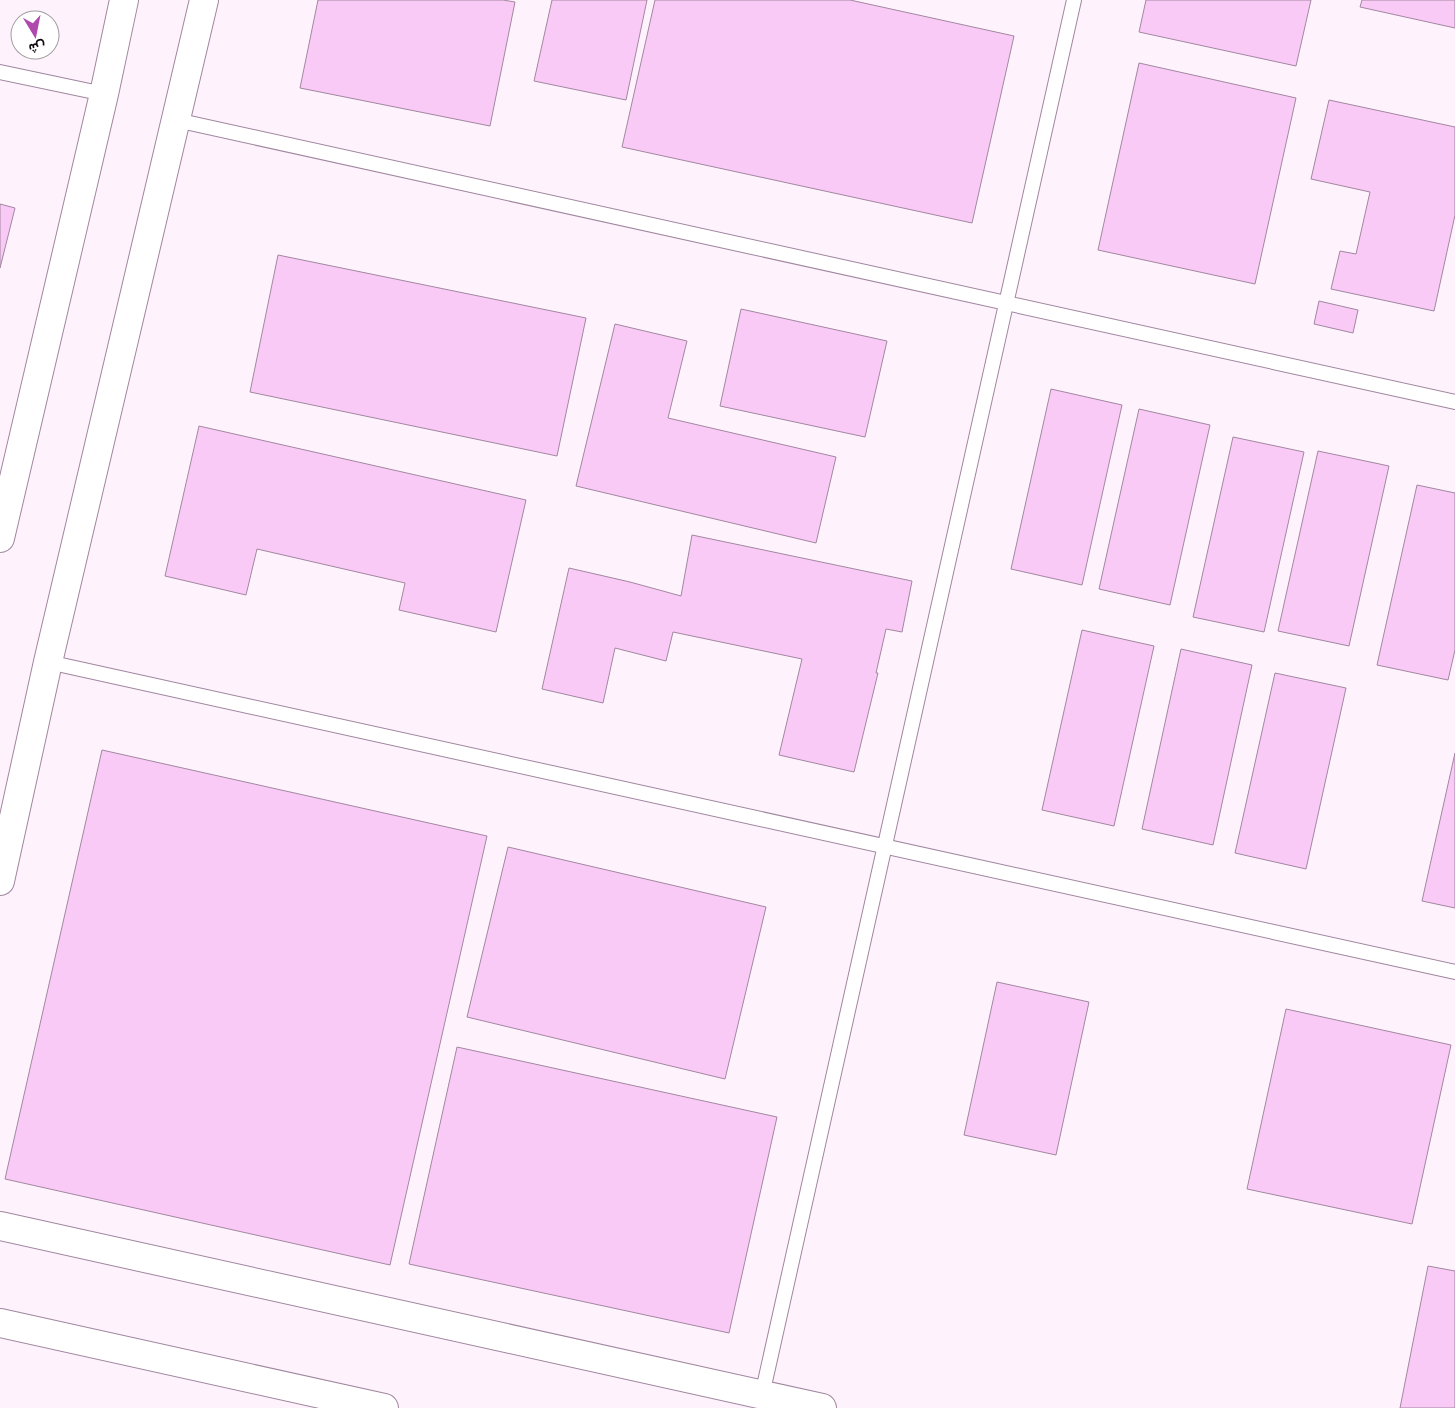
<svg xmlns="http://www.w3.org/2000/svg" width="1455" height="1408" font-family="'Varela Round',Vazirmatn,sans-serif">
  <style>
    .building { fill: #facaf7; stroke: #a287a0 }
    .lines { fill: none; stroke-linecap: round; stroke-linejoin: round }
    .service-casing { stroke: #a1869f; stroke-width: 16 }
    .minor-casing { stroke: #a1869f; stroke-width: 30 }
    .tertiary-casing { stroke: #a1869f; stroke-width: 30 }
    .service { stroke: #fff; stroke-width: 14 }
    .minor { stroke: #fff; stroke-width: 28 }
    .tertiary { stroke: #fff; stroke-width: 28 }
  </style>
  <rect width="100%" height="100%" fill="#fef2fd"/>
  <g class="building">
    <polygon points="318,0 503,0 515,2 490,126 300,88"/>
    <polygon points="552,0 647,0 626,100 534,81"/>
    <polygon points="655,0 850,0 1014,36 972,223 622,147"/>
    <polygon points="1146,0 1311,0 1296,66 1139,32"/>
    <polygon points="1362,0 1455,0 1455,28 1360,7"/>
    <polygon points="1139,63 1296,98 1255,284 1098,250"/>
    <polygon points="1329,100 1455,127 1455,215 1434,311 1331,289 1340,251 1356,254 1370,192 1311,179"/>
    <polygon points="0,204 15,208 0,268"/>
    <polygon points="278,255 586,318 557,456 250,392"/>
    <polygon points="1319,301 1358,310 1353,333 1314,324"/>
    <polygon points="741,309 887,341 865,437 720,406"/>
    <polygon points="615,324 687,341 668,418 836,457 816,543 576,486"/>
    <polygon points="1051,389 1122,405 1082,585 1011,569"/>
    <polygon points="1139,409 1210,425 1170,605 1099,589"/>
    <polygon points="199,426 526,500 496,632 399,610 405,583 257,549 246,595 165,576"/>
    <polygon points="1233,437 1304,452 1264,632 1193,617"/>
    <polygon points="1318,451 1389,466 1349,646 1278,631"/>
    <polygon points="1417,485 1455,493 1455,650 1448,680 1377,665"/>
    <polygon points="692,535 912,581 902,632 886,629 876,673 878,673 854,772 779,755 802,659 673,632 666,661 615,648 603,703 542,689 569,568 630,582 681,596"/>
    <polygon points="1082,630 1154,646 1114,826 1042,810"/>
    <polygon points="1181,649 1252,665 1213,845 1142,829"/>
    <polygon points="1275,673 1346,688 1306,869 1235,853"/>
    <polygon points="102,750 487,836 390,1265 5,1179"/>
    <polygon points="1455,753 1455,908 1422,901"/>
    <polygon points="508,847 766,907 725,1079 467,1017"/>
    <polygon points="997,982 1089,1002 1056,1155 964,1135"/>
    <polygon points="1286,1009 1451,1045 1412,1224 1247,1189"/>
    <polygon points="457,1047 777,1117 729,1333 409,1264"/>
    <polygon points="1428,1266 1455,1271 1455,1408 1400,1408"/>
  </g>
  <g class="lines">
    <defs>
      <g id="service">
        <polyline points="0,72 104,94"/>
        <polyline points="176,120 1455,402"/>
        <polyline points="48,662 1455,972"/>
        <polyline points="762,1395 1074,0"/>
      </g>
      <g id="minor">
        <polyline points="0,1226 822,1408"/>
        <polyline points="0,1323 384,1408"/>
      </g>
      <g id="tertiary">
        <polyline points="0,538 104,94 124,0"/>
        <polyline points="0,881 48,662 204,0"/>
      </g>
    </defs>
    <use href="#service" class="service-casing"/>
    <use href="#minor" class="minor-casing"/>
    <use href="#tertiary" class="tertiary-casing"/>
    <use href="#service" class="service"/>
    <use href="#minor" class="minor"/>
    <use href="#tertiary" class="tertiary"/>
  </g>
  <g transform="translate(35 35) rotate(170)"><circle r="24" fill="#ffffff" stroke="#a09da0"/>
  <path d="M0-4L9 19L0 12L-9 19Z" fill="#af49ae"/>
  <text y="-8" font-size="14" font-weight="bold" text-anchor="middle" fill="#120912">ش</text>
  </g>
</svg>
